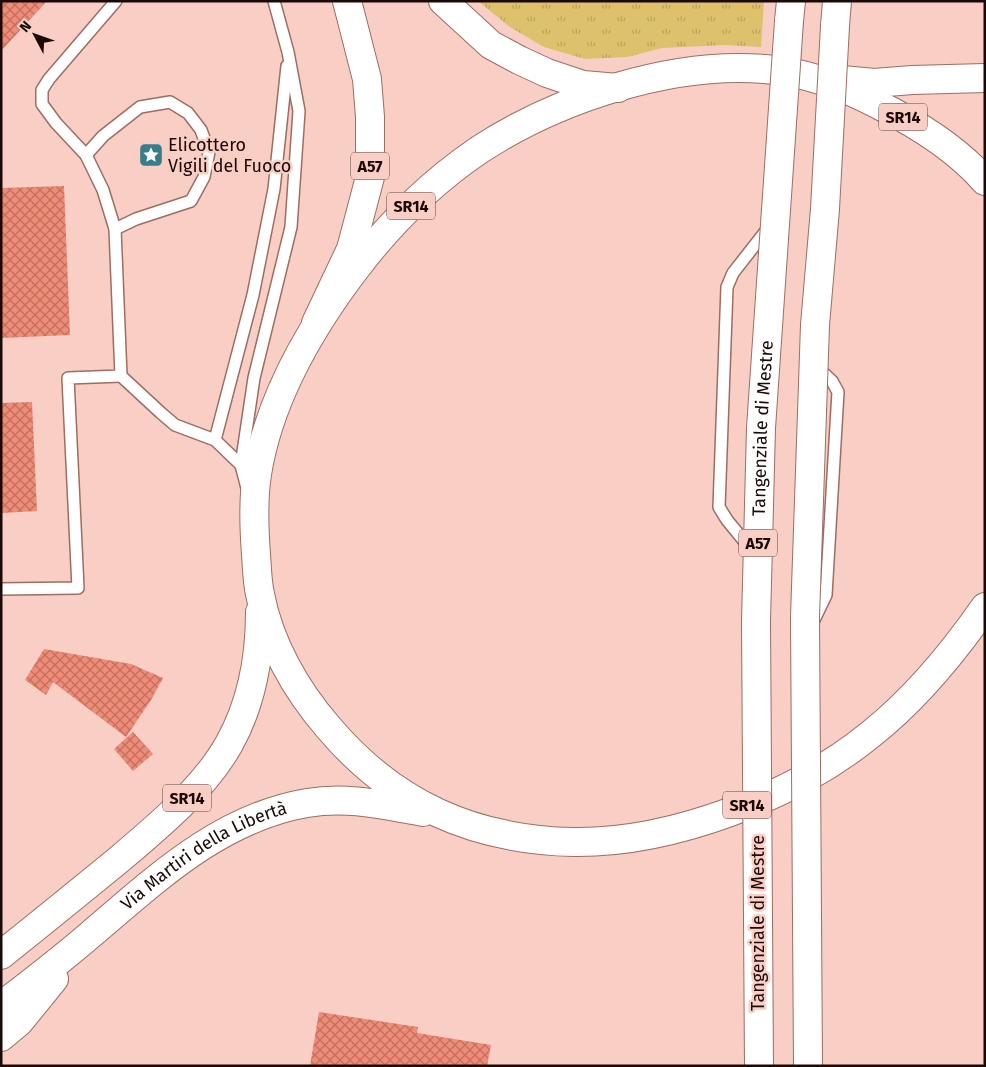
<svg xmlns="http://www.w3.org/2000/svg" width="986" height="1067" font-family="'Fira Sans',sans-serif">
  <style>
    .grass { fill: url(#grass-tufts) }
    .building { fill: url(#building-cross-hatch) }
    .lines { fill: none; stroke-linecap: round; stroke-linejoin: round }
    .lane-casing { stroke: #9c6d63; stroke-width: 14 }
    .primary-casing { stroke: #9c6d63; stroke-width: 30 }
    .highway-casing { stroke: #9c6d63; stroke-width: 30 }
    .lane { stroke: #fff; stroke-width: 11 }
    .primary { stroke: #fff; stroke-width: 28 }
    .highway { stroke: #fff; stroke-width: 28 }
    .highway-bridge-casing { stroke: #9c6d63; stroke-width: 30; stroke-linecap: butt }
    .highway-bridge { stroke: #fff; stroke-width: 28 }
    .labels { text-anchor: middle; stroke-width: 5; stroke-linejoin: round; paint-order: stroke }
    .shield { fill: #f8cec5; stroke: #5d443f; stroke-width: 1 }
    .shield-label { font-size: 16px; font-weight: bold; fill: #1a0906 }
    .poi-label { font-size: 18px; fill: #1a0906; stroke: #f8cec5; text-anchor: start }
    .street-label { font-size: 18px; fill: #1a0906; stroke: #f8cec5 }
  </style>
  <defs>
    <pattern id="grass-tufts" width="24" height="20" patternUnits="userSpaceOnUse" patternTransform="scale(1.25)"><rect width="24" height="20" fill="#ddc16c"/><path d="M3 7l-1-3M5 7V3M7 7l1-3M15 17l-1-3M17 17v-4M19 17l1-3" fill="none" stroke="#bda45c"/></pattern>
    <pattern id="building-cross-hatch" width="8" height="8" patternUnits="userSpaceOnUse" patternTransform="scale(1.25)"><rect width="8" height="8" fill="#ef8b77"/><path d="M0 0l8 8M0 8l8-8" fill="none" stroke="#c17060"/></pattern>
  </defs>
  <rect width="100%" height="100%" fill="#f8cec5"/>
  <polygon class="grass" points="478,1 764,1 761,47 725,45 662,48 627,57 585,59 544,47 510,27"/>
  <g class="building">
    <polygon points="1,1 47,1 1,51"/>
    <polygon points="64,186 70,335 1,338 1,188"/>
    <polygon points="32,402 37,511 1,513 1,403"/>
    <polygon points="44,649 131,664 163,678 151,700 126,737 53,682 46,695 25,680"/>
    <polygon points="133,732 153,754 133,771 114,749"/>
    <polygon points="319,1012 418,1027 417,1033 491,1045 487,1066 310,1066"/>
  </g>
  <g class="lines">
    <defs>
      <g id="lane">
        <polyline points="86,155 103,136 140,107 170,102 188,113 201,130 209,152 204,177 191,201 136,219 115,229"/>
        <polyline points="121,376 161,413 175,425 215,440 241,465"/>
        <polyline points="215,440 253,295 274,189 287,66"/>
        <polyline points="247,488 241,465 254,378 291,227 299,111 288,52 274,1"/>
        <polyline points="754,553 727,520 719,507 727,287 733,273 769,227"/>
        <polyline points="1,589 78,588 68,378 121,376 115,229 103,190 86,155 56,123 42,104 42,90 49,79 116,1"/>
        <polyline points="813,622 826,595 838,392 832,381 817,367"/>
      </g>
      <g id="primary">
        <polyline points="842,80 874,83 912,80 985,78"/>
        <path d="M985,181C957,149 917,124 879,105C845,87 804,72 765,69C671,61 557,99 479,150C432,182 391,222 356,268C311,327 269,399 257,474C253,500 254,528 256,554C257,567 257,581 260,594C269,643 296,690 328,727C393,804 473,840 574,842C673,843 795,796 871,734C915,699 953,653 985,607"/>
        <path d="M1,955C40,924 78,893 116,862C155,829 204,789 229,744C251,705 260,657 260,612"/>
        <path id="s1" d="M1,1006C31,983 61,960 90,935C155,880 219,818 307,803C348,796 383,805 423,812"/>
        <polyline points="1,1037 19,1022 54,979"/>
      </g>
      <g id="highway">
        <polyline points="443,1 491,45 519,60 547,73 583,85 618,88"/>
        <polyline points="789,21 791,1"/>
        <polyline points="835,26 837,1"/>
        <polyline points="316,323 351,249 370,177 370,117 367,79 347,1"/>
      </g>
    </defs>
    <use href="#lane" class="lane-casing"/>
    <use href="#primary" class="primary-casing"/>
    <use href="#highway" class="highway-casing"/>
    <use href="#lane" class="lane"/>
    <use href="#primary" class="primary"/>
    <use href="#highway" class="highway"/>
    <defs>
      <g id="highway-bridge">
        <path id="s2" d="M759,1066L756,621L761,428L789,21"/>
        <polyline points="808,1066 805,617 815,325 825,209 835,26"/>
      </g>
    </defs>
    <use href="#highway-bridge" class="highway-bridge-casing"/>
    <use href="#highway-bridge" class="highway-bridge"/>
  </g>
  <defs>
    <symbol id="sight-square" viewBox="-11 -11 22 22"><rect x="-9" y="-9" width="18" height="18" rx="4" fill="#377d8a" stroke="#f8cec5"/><path d="M0-6L1.8-2.2L6-1.7L2.9 1.2L3.7 5.4L0 3.3L-3.7 5.4L-2.9 1.2L-6-1.7L-1.8-2.2Z" fill="#fff"/></symbol>
  </defs>
  <g fill-rule="evenodd">
    <use href="#sight-square" x="137" y="141" width="28" height="28"/>
  </g>
  <g class="labels">
    <g class="shield">
      <rect x="879" y="103.5" width="48" height="27" rx="4"/>
      <rect x="351" y="152.5" width="38" height="27" rx="4"/>
      <rect x="387" y="192.5" width="48" height="27" rx="4"/>
      <rect x="739" y="529.5" width="38" height="27" rx="4"/>
      <rect x="163" y="784.5" width="48" height="27" rx="4"/>
      <rect x="723" y="791.5" width="48" height="27" rx="4"/>
    </g>
    <g class="shield-label">
      <text x="903" y="123">SR14</text>
      <text x="370" y="172">A57</text>
      <text x="411" y="212">SR14</text>
      <text x="758" y="549">A57</text>
      <text x="187" y="804">SR14</text>
      <text x="747" y="811">SR14</text>
    </g>
    <g class="poi-label">
      <text x="168" y="151">Elicottero<tspan x="168" dy="21">Vigili del Fuoco</tspan></text>
    </g>
    <g class="street-label">
      <text dy="6" stroke="none"><textPath href="#s2" startOffset="638">Tangenziale di Mestre</textPath></text>
      <text dy="6" stroke="none"><textPath href="#s1" startOffset="254">Via Martiri della Libertà</textPath></text>
      <text transform="translate(758 923) rotate(-90)" y="6">Tangenziale di Mestre</text>
    </g>
  </g>
  <rect width="986" height="1067" fill="none" stroke="#1a0906" stroke-width="5"/>
  <g transform="translate(35 35) rotate(311)" stroke="#f8cec5" stroke-width="4" paint-order="stroke">
  <path d="M0-4L9 19L0 12L-9 19Z" fill="#1a0906"/>
  <text y="-8" font-size="14" font-weight="bold" text-anchor="middle" fill="#1a0906">N</text>
  </g>
</svg>
